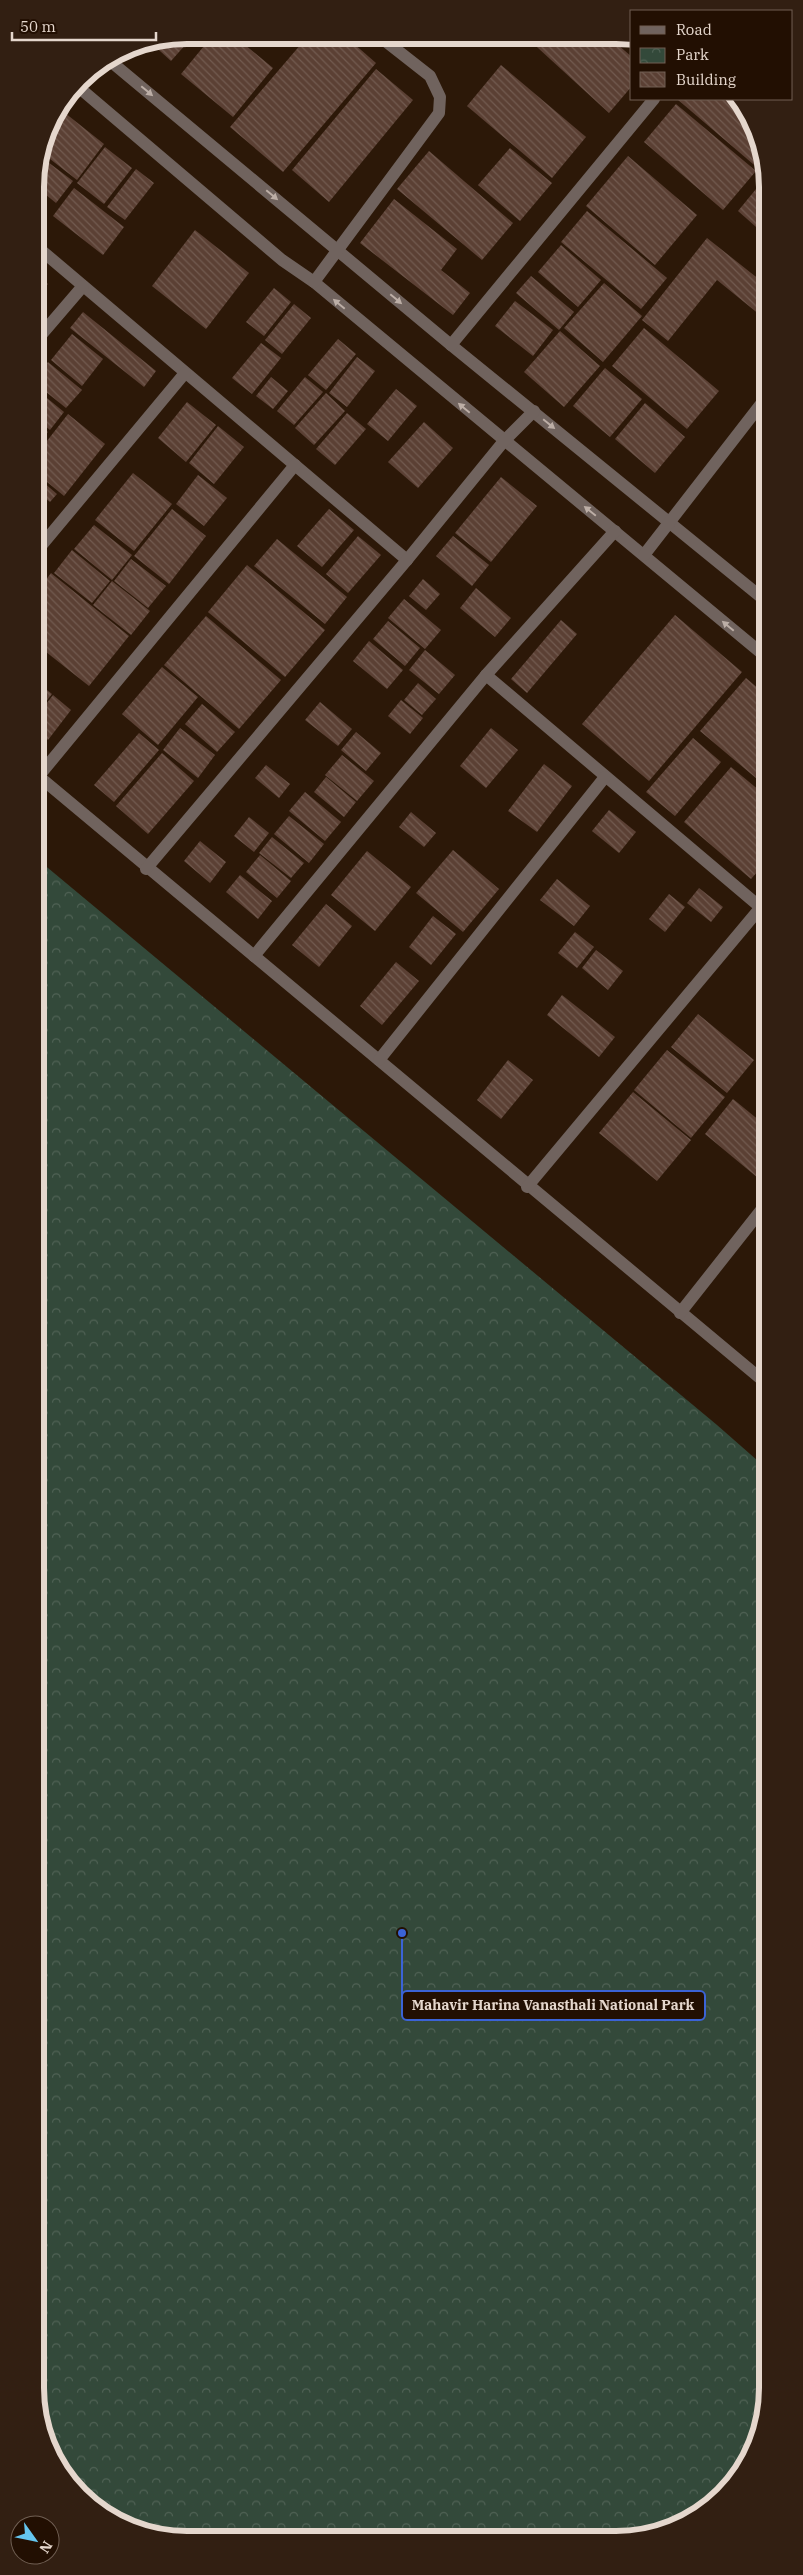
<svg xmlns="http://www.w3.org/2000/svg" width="803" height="2575" font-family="'IBM Plex Serif',serif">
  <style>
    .park { fill: url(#park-crowns) }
    .building { fill: url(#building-back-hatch) }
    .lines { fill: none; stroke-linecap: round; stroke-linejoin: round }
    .minor { stroke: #70635e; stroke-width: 12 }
    .oneway { fill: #bcaea6 }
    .rim { fill: none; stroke: #e5d7cd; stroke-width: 6 }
    .leader { fill: none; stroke: #3b63d6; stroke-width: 2 }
    .callout-dot { fill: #3b63d6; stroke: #220f02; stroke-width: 2 }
    .callout { fill: #220f02; stroke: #3b63d6; stroke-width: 2 }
    .callout-label { font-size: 14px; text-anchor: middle; font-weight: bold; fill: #e5d7cd }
  </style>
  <defs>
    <pattern id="park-crowns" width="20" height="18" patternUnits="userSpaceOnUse" patternTransform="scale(1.25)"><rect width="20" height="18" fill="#33493a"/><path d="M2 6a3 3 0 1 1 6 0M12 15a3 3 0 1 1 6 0" fill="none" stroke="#506255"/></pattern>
    <pattern id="building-back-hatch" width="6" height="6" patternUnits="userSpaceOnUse" patternTransform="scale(1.25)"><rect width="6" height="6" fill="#5b4034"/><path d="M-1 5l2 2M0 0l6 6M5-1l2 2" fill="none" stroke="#725b50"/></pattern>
  </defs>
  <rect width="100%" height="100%" fill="#2c1808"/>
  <polygon class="park" points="36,858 717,1425 767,1469 768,2398 757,2446 730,2488 692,2520 645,2537 158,2537 119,2524 79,2495 51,2456 38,2417"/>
  <g class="building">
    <polygon points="213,35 233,35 273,68 233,117 181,74"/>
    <polygon points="179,36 187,43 171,61 150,42"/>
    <polygon points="308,36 345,36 376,63 283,172 230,127"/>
    <polygon points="526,37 610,38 632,57 632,86 609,113"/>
    <polygon points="501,65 586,137 552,178 467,106"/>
    <polygon points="376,69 413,100 329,202 292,170"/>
    <polygon points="677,99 737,99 752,119 765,164 760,170"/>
    <polygon points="676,104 756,171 723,210 644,142"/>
    <polygon points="60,109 104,144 77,180 41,152 47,128"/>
    <polygon points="105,147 132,168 104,204 77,183"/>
    <polygon points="510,148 552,183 520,221 478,185"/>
    <polygon points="429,151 513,223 482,260 397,189"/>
    <polygon points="40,156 73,181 56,203 35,186"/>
    <polygon points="628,156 697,215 655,265 586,206"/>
    <polygon points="136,169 154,183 125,220 107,207"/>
    <polygon points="765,178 765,235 738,211"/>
    <polygon points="74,188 124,227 103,255 53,216"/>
    <polygon points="394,199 457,249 441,270 470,293 453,315 360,243"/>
    <polygon points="587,211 667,278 641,309 561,242"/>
    <polygon points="195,230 249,273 206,329 152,286"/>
    <polygon points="707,238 765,284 765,319 717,280 668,341 642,320"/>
    <polygon points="561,245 601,280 578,307 538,272"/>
    <polygon points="35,273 48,284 35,299"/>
    <polygon points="531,276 574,312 559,330 516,293"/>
    <polygon points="604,283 642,316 603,362 564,328"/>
    <polygon points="274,288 291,302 264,336 246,322"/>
    <polygon points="515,301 553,330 533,356 495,326"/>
    <polygon points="294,304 311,318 282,354 265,340"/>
    <polygon points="83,312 156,371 144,387 70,328"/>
    <polygon points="644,328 719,391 687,429 612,366"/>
    <polygon points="560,331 600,366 564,407 524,372"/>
    <polygon points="72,334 103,359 82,386 51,360"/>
    <polygon points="338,339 356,354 326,390 308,375"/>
    <polygon points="261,343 281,358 252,394 232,378"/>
    <polygon points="357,357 375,371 347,407 329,393"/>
    <polygon points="48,362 82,390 66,408 36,384 36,377"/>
    <polygon points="605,368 642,399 610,437 573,406"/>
    <polygon points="271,377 288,391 273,409 256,396"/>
    <polygon points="305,377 323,392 294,425 277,411"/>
    <polygon points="36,389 64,412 50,430 36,419"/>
    <polygon points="396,389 417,406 388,441 367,424"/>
    <polygon points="326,393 345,411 314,445 295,428"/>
    <polygon points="187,402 216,425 186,462 158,438"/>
    <polygon points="645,403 685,437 655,473 615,439"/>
    <polygon points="347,413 366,429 335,465 316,449"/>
    <polygon points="68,414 105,444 64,496 36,473 36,455"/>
    <polygon points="36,422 48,432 36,447"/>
    <polygon points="424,422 453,448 418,488 388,462"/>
    <polygon points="218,426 244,447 214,484 189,463"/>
    <polygon points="133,473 172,504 134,551 95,520"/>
    <polygon points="198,475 227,498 204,526 176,504"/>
    <polygon points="36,476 57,494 50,502 36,491"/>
    <polygon points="501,477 537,506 491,562 455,533"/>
    <polygon points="172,509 206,536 169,584 134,556"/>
    <polygon points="329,509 354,530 322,567 297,546"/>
    <polygon points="94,525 132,555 112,580 74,549"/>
    <polygon points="358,536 381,555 348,593 326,574"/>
    <polygon points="453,536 489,565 472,586 436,556"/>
    <polygon points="277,539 347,597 325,624 254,566"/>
    <polygon points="72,550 110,581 92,603 54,573"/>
    <polygon points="131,559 166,586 148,608 114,581"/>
    <polygon points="247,565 325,630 285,677 208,612"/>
    <polygon points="51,573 129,636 89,686 36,644 36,593"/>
    <polygon points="423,579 440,594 426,610 409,596"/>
    <polygon points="112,581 150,611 131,635 93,605"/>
    <polygon points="476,588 511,618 495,637 460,608"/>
    <polygon points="404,599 441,630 425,649 388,618"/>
    <polygon points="675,615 742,672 649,781 582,724"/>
    <polygon points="206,616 281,680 239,729 164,665"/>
    <polygon points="561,620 577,634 527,693 511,679"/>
    <polygon points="388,621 420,648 405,666 373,639"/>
    <polygon points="369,641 403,670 387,689 353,661"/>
    <polygon points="36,648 47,657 36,671"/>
    <polygon points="425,650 455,675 439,694 409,670"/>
    <polygon points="162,667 198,697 158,745 122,714"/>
    <polygon points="746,678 766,695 766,781 763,784 700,731"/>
    <polygon points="36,681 52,694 36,714"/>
    <polygon points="418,683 436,699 422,715 404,700"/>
    <polygon points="53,695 71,710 48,740 36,730 36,717"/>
    <polygon points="401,700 423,718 410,734 388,716"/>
    <polygon points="320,702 352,729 338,746 305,720"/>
    <polygon points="202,704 235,732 217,752 185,724"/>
    <polygon points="180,728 215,755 198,778 163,750"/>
    <polygon points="491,728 518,750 486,788 460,766"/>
    <polygon points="356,732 381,753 366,771 341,750"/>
    <polygon points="139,733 159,750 114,802 94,785"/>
    <polygon points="693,738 721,762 675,816 646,792"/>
    <polygon points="162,753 194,781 148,834 116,806"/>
    <polygon points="342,755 374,781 357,801 325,775"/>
    <polygon points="544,764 572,786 537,832 508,811"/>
    <polygon points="266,765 290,784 279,798 255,778"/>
    <polygon points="731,767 766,796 766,862 751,879 684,822"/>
    <polygon points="326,777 356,802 344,817 314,792"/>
    <polygon points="305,792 341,822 325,841 289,811"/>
    <polygon points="609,810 636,832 619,853 592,831"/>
    <polygon points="411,812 436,833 424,847 399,827"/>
    <polygon points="289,816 324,844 309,863 274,834"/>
    <polygon points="249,817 269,833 254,852 234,836"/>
    <polygon points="272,837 304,863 291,878 259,853"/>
    <polygon points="200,841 226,862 210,883 184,861"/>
    <polygon points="453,850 499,889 463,932 416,893"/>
    <polygon points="367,851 411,887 375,931 331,895"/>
    <polygon points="260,855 291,881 277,898 246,872"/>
    <polygon points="240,875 272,901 258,919 226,892"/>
    <polygon points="557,879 590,906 574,926 540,900"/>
    <polygon points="699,888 723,907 711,922 687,903"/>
    <polygon points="669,894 685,907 665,932 649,919"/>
    <polygon points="326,904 352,926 319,967 292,945"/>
    <polygon points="433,916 456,934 431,965 409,947"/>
    <polygon points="575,932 594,947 577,968 558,953"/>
    <polygon points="596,950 623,971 608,990 582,968"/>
    <polygon points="396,962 419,981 382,1025 360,1006"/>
    <polygon points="562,995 615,1037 599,1057 547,1015"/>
    <polygon points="698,1014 754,1060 727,1093 671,1047"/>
    <polygon points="667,1050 725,1097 691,1138 634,1090"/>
    <polygon points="508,1060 533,1080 501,1119 477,1100"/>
    <polygon points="633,1092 691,1140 657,1181 599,1133"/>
    <polygon points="733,1099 766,1126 766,1169 758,1178 705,1134"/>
  </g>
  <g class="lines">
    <g class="minor">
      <polyline points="109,60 451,345 766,601"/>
      <polyline points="76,85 282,260 314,282 766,657"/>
      <polyline points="35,245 407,560"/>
      <polyline points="314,282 439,113 440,97 430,76 379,36"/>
      <polyline points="35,342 83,286"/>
      <polyline points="451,345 654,99"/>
      <polyline points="36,552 185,373"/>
      <polyline points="644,555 765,399"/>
      <polyline points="486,675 766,912"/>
      <path d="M36,774C279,978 522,1182 767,1384"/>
      <polyline points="38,777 295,465"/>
      <polyline points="146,869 407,560 504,441 534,411"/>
      <polyline points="254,956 486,675 615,531"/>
      <polyline points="379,1060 605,777"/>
      <polyline points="527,1187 766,901"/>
      <polyline points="680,1313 766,1204"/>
    </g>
  </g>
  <defs><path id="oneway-solid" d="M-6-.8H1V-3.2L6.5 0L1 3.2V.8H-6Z" transform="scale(1.25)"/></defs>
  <g class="oneway">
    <use href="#oneway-solid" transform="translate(147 91) rotate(40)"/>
    <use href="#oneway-solid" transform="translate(272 195) rotate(40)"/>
    <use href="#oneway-solid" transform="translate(396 299) rotate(40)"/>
    <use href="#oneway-solid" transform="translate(339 304) rotate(-140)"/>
    <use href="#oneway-solid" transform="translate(464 408) rotate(-140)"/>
    <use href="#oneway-solid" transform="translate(549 424) rotate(39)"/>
    <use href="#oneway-solid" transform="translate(590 511) rotate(-141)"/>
    <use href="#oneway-solid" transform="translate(728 626) rotate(-140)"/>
  </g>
  <path d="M0 0H803V2575H0ZM187 44H616A143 143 0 0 1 759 187V2388A143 143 0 0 1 616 2531H187A143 143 0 0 1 44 2388V187A143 143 0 0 1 187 44Z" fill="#321f12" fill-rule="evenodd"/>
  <path class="rim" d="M187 44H616A143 143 0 0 1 759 187V2388A143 143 0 0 1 616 2531H187A143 143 0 0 1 44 2388V187A143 143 0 0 1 187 44Z"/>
  <path class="leader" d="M402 1933L402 2005"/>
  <circle class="callout-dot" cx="402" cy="1933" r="5"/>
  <rect class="callout" x="402" y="1991" width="303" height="29" rx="5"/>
  <g class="callout-label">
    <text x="553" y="2010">Mahavir Harina Vanasthali National Park</text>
  </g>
  <rect x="630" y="10" width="162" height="90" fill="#220f02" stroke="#705f53"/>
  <rect x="640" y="26" width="25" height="8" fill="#70635e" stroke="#705f53"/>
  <text x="676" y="35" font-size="15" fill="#e5d7cd">Road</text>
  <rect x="640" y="48" width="25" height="15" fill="url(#park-crowns)" stroke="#705f53"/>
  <text x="676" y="60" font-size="15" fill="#e5d7cd">Park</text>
  <rect x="640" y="72" width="25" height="15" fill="url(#building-back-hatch)" stroke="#705f53"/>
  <text x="676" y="85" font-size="15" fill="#e5d7cd">Building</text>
  <g transform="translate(35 2540) rotate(123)"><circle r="24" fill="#220f02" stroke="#705f53"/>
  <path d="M0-4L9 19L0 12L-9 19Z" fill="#65c5ee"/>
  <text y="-8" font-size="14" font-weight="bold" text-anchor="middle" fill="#e5d7cd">N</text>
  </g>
  <path d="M12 32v8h144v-8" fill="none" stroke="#e5d7cd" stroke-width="2.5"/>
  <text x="20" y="32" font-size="15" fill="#e5d7cd" stroke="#220f02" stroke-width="4" paint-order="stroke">50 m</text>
</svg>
